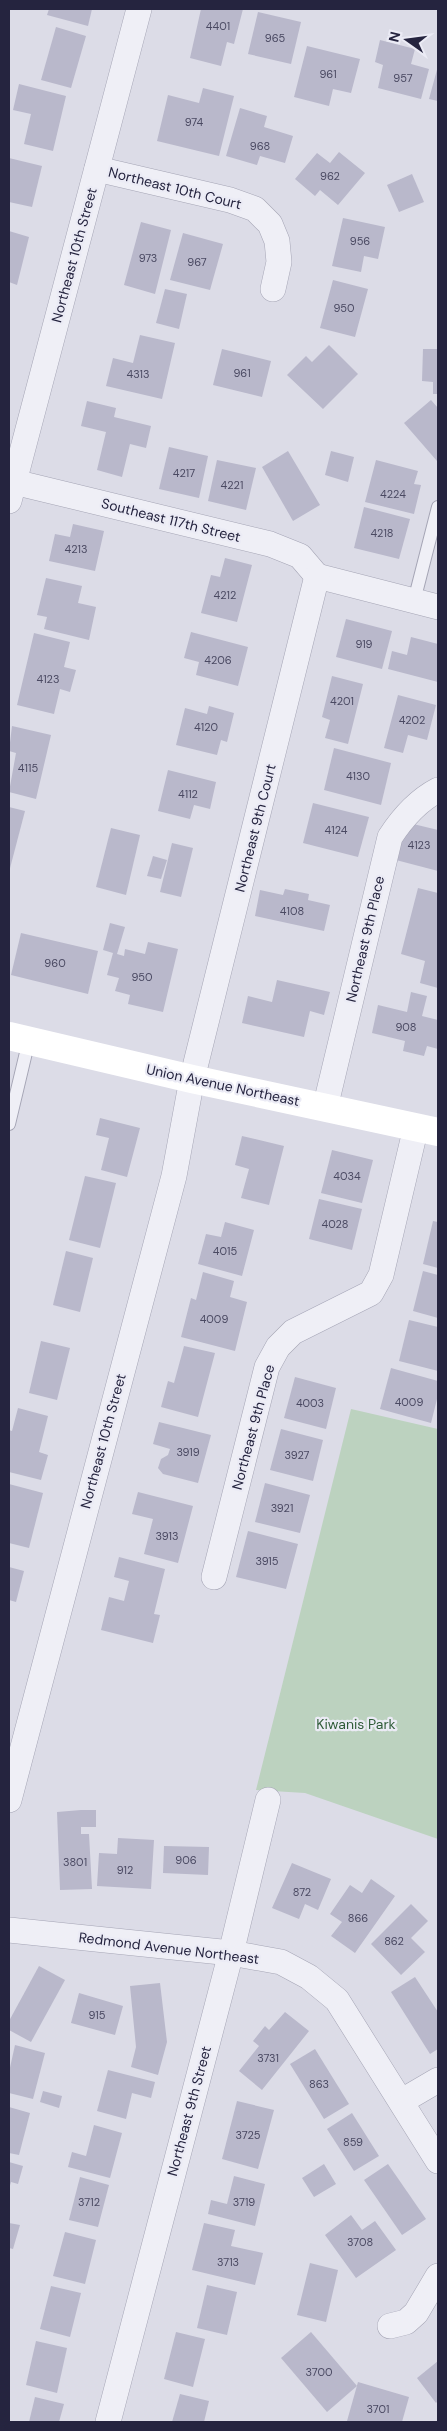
<svg xmlns="http://www.w3.org/2000/svg" width="447" height="2431" font-family="'DM Sans',sans-serif">
  <style>
    .green { fill: #bcd2bf }
    .building { fill: #b9b8cb }
    .lines { fill: none; stroke-linecap: round; stroke-linejoin: round }
    .lane-casing { stroke: #a5a5b5; stroke-width: 14 }
    .street-casing { stroke: #a5a5b5; stroke-width: 26 }
    .lane { stroke: #efeff6; stroke-width: 12 }
    .street { stroke: #efeff6; stroke-width: 25 }
    .secondary { stroke: #fff; stroke-width: 28 }
    .labels { text-anchor: middle; stroke-width: 4.5; stroke-linejoin: round; paint-order: stroke }
    .number-label { font-size: 11px; fill: #4a4962 }
    .street-label { font-size: 14px; fill: #25243f; stroke: #ebebf5 }
    .park-label { font-size: 14px; fill: #305c39; stroke: #ebebf5 }
  </style>
  <rect width="100%" height="100%" fill="#dcdce7"/>
  <polygon class="green" points="351,1409 438,1429 438,1839 305,1793 256,1790"/>
  <g class="building">
    <polygon points="49,9 92,9 88,26 47,15"/>
    <polygon points="201,9 243,9 234,44 227,42 221,66 190,58"/>
    <polygon points="258,12 301,22 291,64 248,54"/>
    <polygon points="56,27 86,36 71,88 41,80"/>
    <polygon points="380,40 415,49 411,64 429,69 421,99 378,88 383,65 375,62"/>
    <polygon points="307,46 360,59 351,93 333,89 329,106 294,97"/>
    <polygon points="438,66 438,101 429,99"/>
    <polygon points="19,84 66,96 53,151 24,144 31,114 13,110"/>
    <polygon points="203,88 234,96 219,156 157,141 168,95 199,103"/>
    <polygon points="240,108 267,116 264,127 293,136 285,163 260,156 257,165 226,156"/>
    <polygon points="339,152 365,173 338,205 320,190 315,196 295,179 317,153 330,163"/>
    <polygon points="9,158 42,166 32,207 9,202"/>
    <polygon points="412,174 424,202 399,212 387,185"/>
    <polygon points="343,218 385,227 378,259 364,256 361,272 332,266"/>
    <polygon points="141,222 171,230 155,294 124,285"/>
    <polygon points="9,231 29,237 17,285 9,282"/>
    <polygon points="183,233 223,244 210,290 170,280"/>
    <polygon points="333,280 368,289 355,337 320,328"/>
    <polygon points="165,289 187,294 179,329 156,323"/>
    <polygon points="140,335 175,343 162,399 106,386 113,358 133,363"/>
    <polygon points="329,345 358,374 323,409 287,375 306,356 312,362"/>
    <polygon points="222,349 271,361 262,397 213,385"/>
    <polygon points="423,349 438,349 438,394 433,394 433,382 422,381"/>
    <polygon points="431,400 438,408 437,461 404,423"/>
    <polygon points="87,401 116,408 114,417 151,426 146,448 130,444 122,477 97,470 106,432 81,426"/>
    <polygon points="169,447 208,456 199,498 159,489"/>
    <polygon points="288,451 320,505 293,521 262,467"/>
    <polygon points="331,451 354,457 348,482 325,475"/>
    <polygon points="217,460 256,468 246,510 208,501"/>
    <polygon points="376,460 418,471 414,484 421,485 414,514 365,502"/>
    <polygon points="364,507 410,519 399,559 354,548"/>
    <polygon points="73,524 104,531 95,571 49,561 55,534 70,537"/>
    <polygon points="225,558 252,565 237,622 201,613 211,575 220,577"/>
    <polygon points="46,578 82,586 78,603 96,607 89,640 44,629 47,617 37,615"/>
    <polygon points="346,619 392,631 382,669 336,657"/>
    <polygon points="191,632 248,647 238,686 196,675 199,662 184,658"/>
    <polygon points="34,633 70,642 64,667 76,670 70,692 60,689 54,714 17,705"/>
    <polygon points="411,637 438,644 438,682 388,669 392,651 407,655"/>
    <polygon points="332,676 363,684 348,744 325,738 330,720 322,717"/>
    <polygon points="398,695 436,705 427,740 408,735 403,753 384,748"/>
    <polygon points="209,706 234,713 227,742 221,740 217,755 176,745 185,708 207,714"/>
    <polygon points="12,726 51,735 36,799 9,792 16,753 9,751"/>
    <polygon points="334,748 391,763 381,805 324,790"/>
    <polygon points="168,770 216,782 210,809 194,805 190,819 158,811"/>
    <polygon points="313,803 369,817 358,857 303,843"/>
    <polygon points="9,807 25,811 9,872"/>
    <polygon points="405,822 438,830 438,871 396,860"/>
    <polygon points="111,828 140,835 126,895 96,887"/>
    <polygon points="172,843 193,848 181,897 160,892"/>
    <polygon points="153,856 167,860 161,879 147,876"/>
    <polygon points="418,888 438,893 438,988 420,983 425,961 401,954"/>
    <polygon points="285,889 309,894 308,900 330,905 324,931 255,916 260,890 283,895"/>
    <polygon points="110,923 125,927 117,954 124,956 125,949 145,954 148,942 178,949 163,1012 128,1004 130,995 115,991 119,978 107,975 113,953 103,950"/>
    <polygon points="21,933 98,951 88,994 11,975"/>
    <polygon points="277,980 330,992 324,1015 310,1011 304,1037 242,1023 248,996 272,1002"/>
    <polygon points="411,992 427,996 422,1016 438,1020 438,1049 427,1046 424,1056 403,1051 405,1041 372,1033 378,1005 407,1012"/>
    <polygon points="100,1118 140,1128 127,1177 101,1170 109,1138 96,1135"/>
    <polygon points="242,1136 284,1146 269,1205 241,1198 249,1169 235,1165"/>
    <polygon points="332,1150 373,1160 362,1203 321,1193"/>
    <polygon points="85,1176 116,1183 100,1248 69,1240"/>
    <polygon points="319,1199 362,1209 352,1250 309,1239"/>
    <polygon points="433,1221 438,1222 438,1268 423,1264"/>
    <polygon points="225,1222 254,1230 242,1276 198,1264 206,1234 221,1237"/>
    <polygon points="66,1251 93,1258 80,1312 53,1305"/>
    <polygon points="423,1271 438,1275 438,1318 413,1311"/>
    <polygon points="203,1272 234,1281 230,1297 247,1302 235,1351 181,1337 191,1298 196,1300"/>
    <polygon points="409,1320 438,1327 438,1371 399,1361"/>
    <polygon points="41,1341 70,1348 57,1400 29,1393"/>
    <polygon points="184,1346 215,1353 198,1417 161,1407 168,1381 174,1383"/>
    <polygon points="391,1368 438,1381 438,1395 431,1423 380,1409"/>
    <polygon points="295,1377 336,1388 326,1429 284,1418"/>
    <polygon points="18,1408 48,1416 39,1452 48,1455 41,1480 9,1472 9,1430 12,1431"/>
    <polygon points="159,1422 211,1435 198,1483 163,1474 158,1468 161,1459 168,1455 170,1449 153,1444"/>
    <polygon points="281,1429 323,1440 313,1481 270,1470"/>
    <polygon points="265,1483 310,1495 300,1533 255,1522"/>
    <polygon points="9,1484 43,1493 29,1548 9,1543"/>
    <polygon points="138,1492 193,1506 178,1563 144,1554 153,1519 132,1514"/>
    <polygon points="248,1531 298,1544 286,1589 236,1577"/>
    <polygon points="119,1557 165,1569 154,1614 160,1615 153,1643 101,1630 109,1597 124,1601 129,1581 114,1577"/>
    <polygon points="9,1567 24,1571 16,1602 9,1600"/>
    <polygon points="81,1810 96,1810 96,1827 81,1827 81,1834 89,1834 92,1889 60,1890 57,1812"/>
    <polygon points="118,1838 154,1840 151,1889 97,1886 99,1853 117,1854"/>
    <polygon points="164,1846 209,1847 208,1875 163,1873"/>
    <polygon points="292,1863 331,1879 318,1910 305,1904 299,1919 272,1908"/>
    <polygon points="371,1879 395,1896 355,1953 331,1936 342,1922 330,1914 350,1885 362,1893"/>
    <polygon points="411,1904 428,1921 411,1938 425,1952 401,1975 371,1944"/>
    <polygon points="39,1966 65,1980 31,2042 9,2030 9,2021"/>
    <polygon points="415,1977 438,2012 438,2049 430,2054 391,1992"/>
    <polygon points="160,1983 167,2042 158,2075 131,2067 136,2047 130,1986"/>
    <polygon points="79,1993 123,2006 115,2035 71,2023"/>
    <polygon points="285,2012 309,2031 262,2090 239,2071 259,2046 253,2041 265,2026 269,2030"/>
    <polygon points="15,2045 45,2053 33,2099 9,2093 9,2072"/>
    <polygon points="315,2049 349,2104 324,2119 290,2064"/>
    <polygon points="108,2070 155,2082 151,2098 132,2093 126,2119 97,2111"/>
    <polygon points="43,2091 62,2096 59,2108 40,2102"/>
    <polygon points="237,2101 274,2110 258,2169 222,2159"/>
    <polygon points="9,2107 30,2113 19,2155 9,2153"/>
    <polygon points="352,2113 379,2156 354,2171 327,2129"/>
    <polygon points="94,2125 122,2133 110,2178 68,2167 72,2152 86,2156"/>
    <polygon points="9,2162 23,2166 18,2184 11,2182 9,2189"/>
    <polygon points="324,2164 336,2184 314,2197 302,2178"/>
    <polygon points="388,2164 426,2219 402,2235 364,2180"/>
    <polygon points="234,2176 265,2184 255,2226 208,2214 211,2200 227,2204"/>
    <polygon points="80,2177 109,2185 98,2227 69,2220"/>
    <polygon points="351,2215 362,2230 375,2221 396,2250 356,2278 325,2235"/>
    <polygon points="9,2223 20,2225 13,2249 9,2248"/>
    <polygon points="204,2223 235,2230 231,2246 263,2253 255,2285 192,2270"/>
    <polygon points="65,2232 96,2240 85,2284 53,2276"/>
    <polygon points="310,2263 338,2270 326,2322 297,2315"/>
    <polygon points="207,2285 237,2292 227,2335 197,2328"/>
    <polygon points="51,2286 81,2293 70,2337 40,2329"/>
    <polygon points="176,2332 205,2339 193,2387 164,2379"/>
    <polygon points="311,2332 357,2386 327,2412 281,2358"/>
    <polygon points="36,2341 67,2348 57,2393 26,2385"/>
    <polygon points="438,2361 438,2401 436,2403 417,2378"/>
    <polygon points="358,2382 409,2397 402,2422 347,2421"/>
    <polygon points="180,2394 209,2401 204,2422 172,2422"/>
    <polygon points="35,2397 64,2404 59,2422 29,2422"/>
  </g>
  <g class="lines">
    <defs>
      <g id="lane">
        <polyline points="414,601 438,507"/>
        <polyline points="9,1124 29,1040"/>
      </g>
      <g id="street">
        <polyline points="97,169 230,200 255,209 270,224 277,241 279,262 273,289"/>
        <polyline points="14,482 270,544 300,556 317,576"/>
        <polyline points="9,501 139,9"/>
        <polyline points="317,576 438,607"/>
        <path d="M325,1108L390,837C403,817 417,801 438,790"/>
        <polyline points="214,1577 267,1367 278,1347 293,1332 371,1293 381,1275 416,1127"/>
        <polyline points="9,1800 174,1176 192,1079 317,576"/>
        <polyline points="9,1930 231,1953 281,1962 309,1977 337,2000 438,2161"/>
        <polyline points="402,2101 438,2080"/>
        <polyline points="390,2326 406,2322 416,2313 438,2276"/>
        <polyline points="108,2422 231,1953 268,1800"/>
      </g>
    </defs>
    <use href="#lane" class="lane-casing"/>
    <use href="#street" class="street-casing"/>
    <use href="#lane" class="lane"/>
    <use href="#street" class="street"/>
    <polyline class="secondary" points="9,1036 192,1079 438,1132"/>
  </g>
  <g class="labels">
    <g class="number-label">
      <text x="218" y="30">4401</text>
      <text x="275" y="42">965</text>
      <text x="328" y="78">961</text>
      <text x="403" y="82">957</text>
      <text x="194" y="126">974</text>
      <text x="260" y="150">968</text>
      <text x="330" y="180">962</text>
      <text x="360" y="245">956</text>
      <text x="148" y="262">973</text>
      <text x="197" y="266">967</text>
      <text x="344" y="312">950</text>
      <text x="242" y="377">961</text>
      <text x="138" y="378">4313</text>
      <text x="184" y="477">4217</text>
      <text x="232" y="489">4221</text>
      <text x="393" y="498">4224</text>
      <text x="382" y="537">4218</text>
      <text x="76" y="553">4213</text>
      <text x="225" y="599">4212</text>
      <text x="364" y="648">919</text>
      <text x="218" y="664">4206</text>
      <text x="48" y="683">4123</text>
      <text x="342" y="705">4201</text>
      <text x="412" y="724">4202</text>
      <text x="206" y="731">4120</text>
      <text x="28" y="772">4115</text>
      <text x="358" y="780">4130</text>
      <text x="188" y="798">4112</text>
      <text x="336" y="834">4124</text>
      <text x="419" y="849">4123</text>
      <text x="292" y="915">4108</text>
      <text x="55" y="967">960</text>
      <text x="142" y="981">950</text>
      <text x="406" y="1031">908</text>
      <text x="347" y="1180">4034</text>
      <text x="335" y="1228">4028</text>
      <text x="225" y="1255">4015</text>
      <text x="214" y="1323">4009</text>
      <text x="409" y="1406">4009</text>
      <text x="310" y="1407">4003</text>
      <text x="188" y="1456">3919</text>
      <text x="297" y="1459">3927</text>
      <text x="282" y="1512">3921</text>
      <text x="167" y="1540">3913</text>
      <text x="267" y="1565">3915</text>
      <text x="186" y="1864">906</text>
      <text x="75" y="1866">3801</text>
      <text x="125" y="1874">912</text>
      <text x="302" y="1896">872</text>
      <text x="358" y="1922">866</text>
      <text x="394" y="1945">862</text>
      <text x="97" y="2019">915</text>
      <text x="268" y="2062">3731</text>
      <text x="319" y="2088">863</text>
      <text x="248" y="2139">3725</text>
      <text x="353" y="2146">859</text>
      <text x="89" y="2206">3712</text>
      <text x="244" y="2206">3719</text>
      <text x="360" y="2246">3708</text>
      <text x="228" y="2266">3713</text>
      <text x="319" y="2376">3700</text>
      <text x="378" y="2413">3701</text>
    </g>
    <g class="street-label">
      <text transform="translate(175 188) rotate(14)" y="5">Northeast 10th Court</text>
      <text transform="translate(74 255) rotate(-75)" y="5">Northeast 10th Street</text>
      <text transform="translate(171 520) rotate(14)" y="5">Southeast 117th Street</text>
      <text transform="translate(255 828) rotate(-76)" y="5">Northeast 9th Court</text>
      <text transform="translate(365 939) rotate(-77)" y="5">Northeast 9th Place</text>
      <text transform="translate(223 1085) rotate(12)" y="5">Union Avenue Northeast</text>
      <text transform="translate(253 1427) rotate(-75)" y="5">Northeast 9th Place</text>
      <text transform="translate(103 1441) rotate(-75)" y="5">Northeast 10th Street</text>
      <text transform="translate(169 1948) rotate(7)" y="5">Redmond Avenue Northeast</text>
      <text transform="translate(189 2111) rotate(-75)" y="5">Northeast 9th Street</text>
    </g>
    <g class="park-label">
      <text x="356" y="1729">Kiwanis Park</text>
    </g>
  </g>
  <rect width="447" height="2431" fill="none" stroke="#25243f" stroke-width="20"/>
  <g transform="translate(407 40) rotate(284)" stroke="#ebebf5" stroke-width="4" paint-order="stroke">
  <path d="M0-4L9 19L0 12L-9 19Z" fill="#25243f"/>
  <text y="-8" font-size="14" font-weight="bold" text-anchor="middle" fill="#25243f">N</text>
  </g>
</svg>
